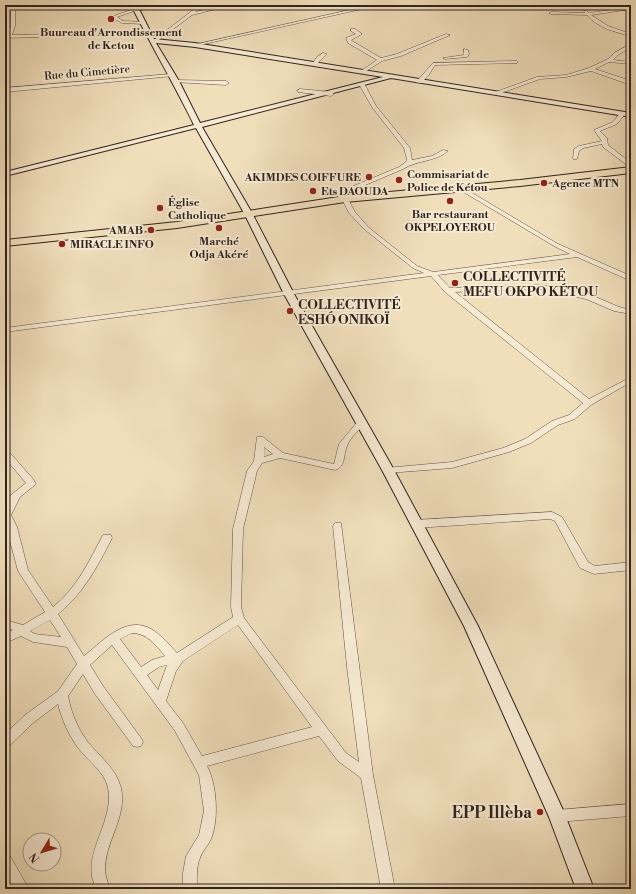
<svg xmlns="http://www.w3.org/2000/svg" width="636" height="894" font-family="'Libre Bodoni',serif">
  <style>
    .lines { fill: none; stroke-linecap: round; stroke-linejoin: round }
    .street-casing { stroke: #605245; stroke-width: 1 }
    .secondary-casing { stroke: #30231d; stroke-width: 2 }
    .primary-casing { stroke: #30231d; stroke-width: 2 }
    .street { fill: #f6ead3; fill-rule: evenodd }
    .secondary { fill: #f6ead3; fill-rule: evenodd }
    .primary { fill: #f1dfbc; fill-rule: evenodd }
    .poi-dot { fill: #8f2418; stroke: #f6ead3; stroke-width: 1.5 }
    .labels { text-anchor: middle; stroke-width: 4; stroke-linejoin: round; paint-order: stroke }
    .far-poi-label { font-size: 11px; font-weight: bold; fill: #30231d; stroke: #f6ead3; text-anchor: start }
    .far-street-label { font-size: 11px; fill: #30231d; stroke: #f6ead3 }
    .poi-label { font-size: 13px; font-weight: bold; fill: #30231d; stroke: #f6ead3; text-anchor: start }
    .near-poi-label { font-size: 16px; font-weight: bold; fill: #30231d; stroke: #f6ead3; text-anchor: end }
  </style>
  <rect width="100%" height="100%" fill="#f1dfbc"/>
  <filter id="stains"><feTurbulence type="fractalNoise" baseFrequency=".005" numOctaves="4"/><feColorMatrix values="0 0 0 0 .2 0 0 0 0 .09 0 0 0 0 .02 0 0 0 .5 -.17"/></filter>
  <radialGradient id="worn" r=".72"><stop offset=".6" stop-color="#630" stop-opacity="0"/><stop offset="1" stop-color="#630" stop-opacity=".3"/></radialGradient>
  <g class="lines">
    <defs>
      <g id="street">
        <polygon points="11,5 15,5 15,26 12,35 148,32 150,33 148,34 5,38 5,36 7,36 11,26"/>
        <polygon points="181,5 204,5 195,12 225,5 232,5 192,15 156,42 154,40 197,7 137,10 117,17 123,21 146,22 144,24 122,23 111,17 136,8"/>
        <polygon points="372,5 380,5 195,46 193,45"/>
        <path d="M631,7V9L591,15L608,26L631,34V36C615,32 598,28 587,15L551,14L549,13L551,12L585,13L584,11L586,10L589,13Z"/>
        <polygon points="351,29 355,29 362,34 351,40 352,41 381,58 397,54 446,34 450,35 401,56 382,61 363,73 361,72 361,71 377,60 348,43 346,38 356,34 351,31"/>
        <polygon points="631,44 631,47 618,55 613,60 631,62 631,64 609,62 595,69 631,81 631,85 591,71 566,77 540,79 498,94 493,93 537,77 566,75 589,68 608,59 614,53"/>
        <polygon points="464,49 468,50 469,54 467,57 445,59 443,58 464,55"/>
        <polygon points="323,53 327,54 316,65 312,65 312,64 317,57"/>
        <polygon points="515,61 517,61 517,63 435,65 428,76 421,83 416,82 433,63"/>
        <polygon points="171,74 173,74 173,76 5,92 5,88"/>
        <polygon points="176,80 226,81 229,83 226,85 174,82 174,80"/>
        <path d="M361,85H365L376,106L410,148L412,160L432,156L443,150L448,151C435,162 417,160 403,169L349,192L348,199L355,212L368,227L417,266L433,272L570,254L554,246L460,190L459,189L462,187L558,244L631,276V281L577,257L438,275L450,288L542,285L591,295L619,307L631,310V314L614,311L586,299L542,289L455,292L589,399L631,377V382L591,405L575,419L558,425L531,443L509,452L452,468L388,473L383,470L385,468L452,462L503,448L525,439L552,421L569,415L583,403L445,292L431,276L5,332V328L424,273L413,268L364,229L349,213L342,199L344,190L399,167L406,162L407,159L404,148L372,107L360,86Z"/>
        <polygon points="300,89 331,92 334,94 331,96 298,92 297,91"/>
        <polygon points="620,113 625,114 617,124 600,131 607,138 608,145 631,163 631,168 603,147 602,144 583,148 579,151 577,159 573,159 574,149 579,146 602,141 594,130 613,122"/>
        <path d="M361,420L365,423C360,430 350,437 347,446C343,455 346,467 335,470L280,458L262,463L257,471L243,529L241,607L244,618L346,753L359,762L347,667L333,526L335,523H341L373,775L395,889H381L361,778L338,761L319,736L207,766C217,784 219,820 211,839C208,846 202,851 200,858C196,867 197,879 197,889H183V873L186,856L199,835L204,811L199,775L175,731L112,645L90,665L103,686L141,738L143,742L141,746L137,747L133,746L95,694L83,674L68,696C71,712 77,727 87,741C99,756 116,768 121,788C128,820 100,847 106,877C107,881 109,885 110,889H96C95,885 93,881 92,877C87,847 114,820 108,788C105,772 88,761 79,749C69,736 62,720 58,704L33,723L9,746L5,747V734L25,715L58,691L77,664L67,647L33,642L21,636L5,643V634L13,630L5,628V620L23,625L45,612L18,571L5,522V507L11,495L26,483L5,458V454H11L33,479L36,484L20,497L11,515L17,527L28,570L53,607C77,588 89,561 103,535H111L112,538C98,566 83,594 58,614L84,656C105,639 130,611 157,633C165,639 171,647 177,653L233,617L231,607L233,529L247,471L254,461L257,437H263L283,453L334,464L339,444L358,421ZM264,447L273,454L264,457ZM50,620L61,637L35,634L30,631ZM238,625L312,727L202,756L183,723L166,701L176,671L183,661ZM132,633C147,633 156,645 165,656L152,660L141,667L120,639ZM167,665L158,690L147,675L159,667Z"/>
        <polygon points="552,512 562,517 588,562 595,566 631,562 631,570 594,574 580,568 555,521 550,519 416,528 413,526 411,524 413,522 416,520"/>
        <polygon points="631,804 631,816 557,822 552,820 550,816 552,812 557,810"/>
        <polygon points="5,854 10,856 29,889 14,889 5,874"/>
      </g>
      <path id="secondary" d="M131,5H137L154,39L195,43L631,113V117L391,78L202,127L252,213L294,294L394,470L478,626L563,810L594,889H576L549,817L464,626L382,470L284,294L244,213L196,128L5,176V172L194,125C174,84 151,45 131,5ZM156,43L195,47L383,77L200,123L179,81Z"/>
      <polygon id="primary" points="631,167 631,173 520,186 345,202 177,228 5,246 5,240 177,222 345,196 520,180"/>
    </defs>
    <use href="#street" class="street-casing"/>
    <use href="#secondary" class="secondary-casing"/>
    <use href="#primary" class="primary-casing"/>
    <use href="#street" class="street"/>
    <use href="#secondary" class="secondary"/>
    <use href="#primary" class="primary"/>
  </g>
  <g class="poi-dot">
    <circle cx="111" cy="19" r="4"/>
    <circle cx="369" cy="177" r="4"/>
    <circle cx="399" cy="180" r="4"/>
    <circle cx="544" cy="183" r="4"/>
    <circle cx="313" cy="191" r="4"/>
    <circle cx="450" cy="201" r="4"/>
    <circle cx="160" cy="208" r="4"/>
    <circle cx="219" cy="228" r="4"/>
    <circle cx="151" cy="230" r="4"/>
    <circle cx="62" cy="244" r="4"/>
    <circle cx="455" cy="283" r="4"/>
    <circle cx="290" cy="311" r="4"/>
    <circle cx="540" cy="812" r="4"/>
  </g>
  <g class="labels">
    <g class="far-poi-label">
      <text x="111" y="36" text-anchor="middle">Buureau d'Arrondissement<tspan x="111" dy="13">de Ketou</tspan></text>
      <text x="407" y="178">Commisariat de<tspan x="407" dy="13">Police de Kétou</tspan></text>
      <text x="361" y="181" text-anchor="end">AKIMDES COIFFURE</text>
      <text x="552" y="187">Agence MTN</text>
      <text x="321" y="195">Ets DAOUDA</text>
      <text x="168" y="206">Église<tspan x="168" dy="13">Catholique</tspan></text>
      <text x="450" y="218" text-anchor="middle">Bar restaurant<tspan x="450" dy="13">OKPELOYEROU</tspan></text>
      <text x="143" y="234" text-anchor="end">AMAB</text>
      <text x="219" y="245" text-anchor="middle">Marché<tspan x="219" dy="13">Odja Akéré</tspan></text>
      <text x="70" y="248">MIRACLE INFO</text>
    </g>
    <g class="far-street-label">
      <text transform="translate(87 72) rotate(-5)" y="4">Rue du Cimetière</text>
    </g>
    <g class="poi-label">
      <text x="463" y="281">COLLECTIVITÉ<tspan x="463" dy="15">MEFU OKPO KÉTOU</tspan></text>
      <text x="298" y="309">COLLECTIVITÉ<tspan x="298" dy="15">ESHÓ ONIKOÏ</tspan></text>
    </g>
    <g class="near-poi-label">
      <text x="532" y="818">EPP Illèba</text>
    </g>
  </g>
  <rect width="636" height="894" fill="none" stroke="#f1dfbc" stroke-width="20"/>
  <rect x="6" y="6" width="624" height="882" fill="none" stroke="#30231d" stroke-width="2"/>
  <rect x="10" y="10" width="616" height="874" fill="none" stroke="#30231d"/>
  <g transform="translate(42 852) rotate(232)"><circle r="19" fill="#f6ead3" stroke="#a79a8a"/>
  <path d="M0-3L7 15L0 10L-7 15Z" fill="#8f2418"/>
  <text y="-6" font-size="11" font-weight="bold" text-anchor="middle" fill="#30231d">N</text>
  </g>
  <rect width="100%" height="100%" filter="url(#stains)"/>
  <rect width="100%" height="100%" fill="url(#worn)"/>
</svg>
